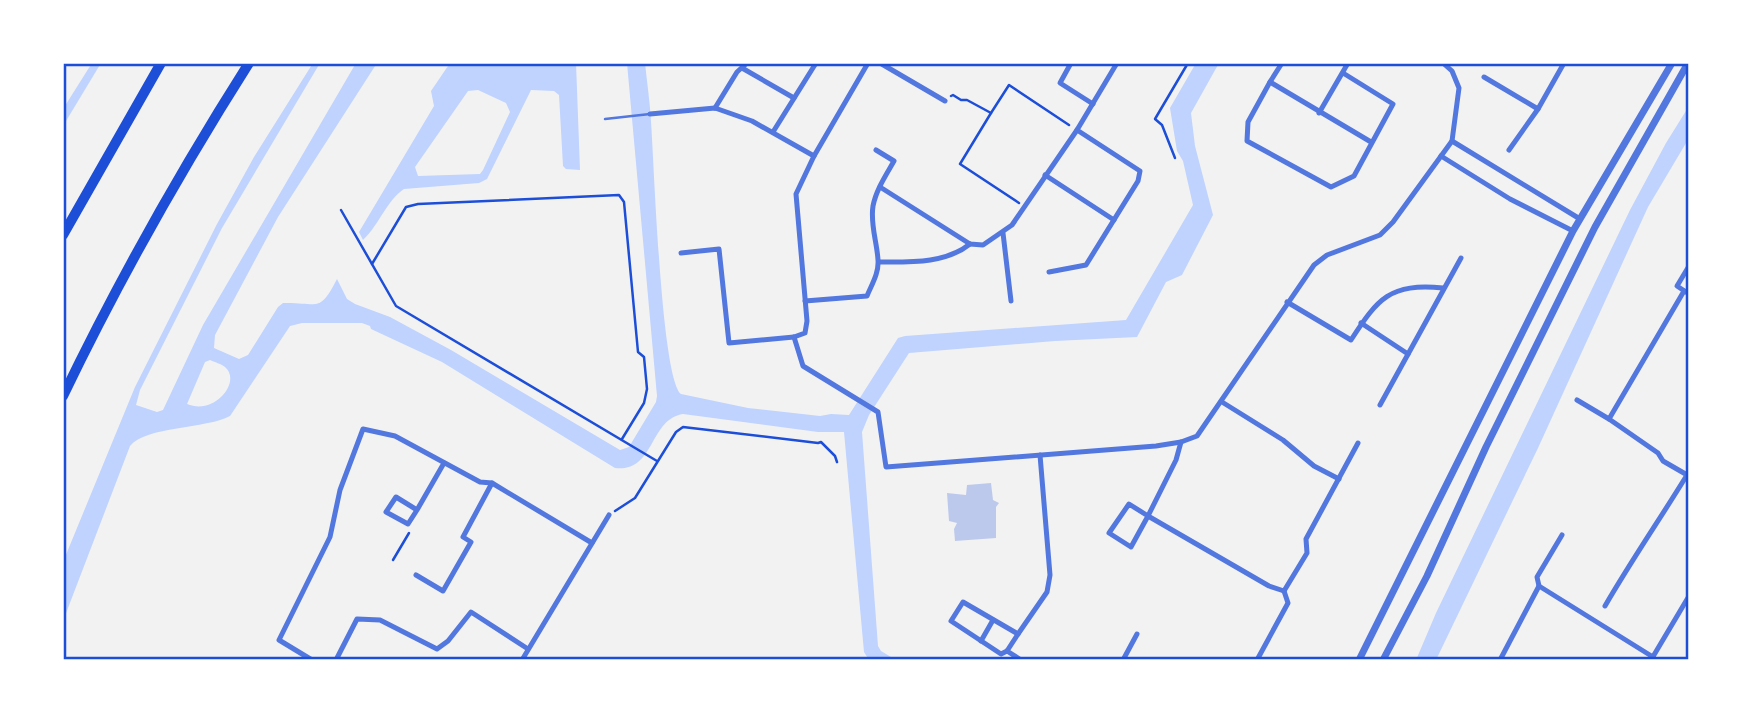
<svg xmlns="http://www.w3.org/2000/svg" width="1752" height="723" font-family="'Varela Round',sans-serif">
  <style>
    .water { fill: #bfd3fe; fill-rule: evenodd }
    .building { fill: #bdc9ec }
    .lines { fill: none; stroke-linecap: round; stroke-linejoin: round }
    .path { stroke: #1d4ed8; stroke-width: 2.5 }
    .service { stroke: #5277de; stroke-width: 2.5 }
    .minor { stroke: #5277de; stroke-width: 5 }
    .tertiary { stroke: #5277de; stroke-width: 7 }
    .motorway { stroke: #1d4ed8; stroke-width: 10 }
    .neatline { fill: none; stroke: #1d4ed8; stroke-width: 2.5 }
  </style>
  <rect width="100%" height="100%" fill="#f2f2f2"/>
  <g class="water">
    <polygon points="92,63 101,63 63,126 63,109"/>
    <path d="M313,63H320L222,228L140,390L136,405L157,412L163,410L203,325L356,63H377L278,217L215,335L214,348L239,359L248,355L278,307L283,303C319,302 319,314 337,279L347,299L355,304L390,317L451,350L620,450L629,447L656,402L657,396L627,63H645C647,83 650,102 651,122C654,161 661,377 681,394L748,408L820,416L831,414L849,415L898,338L905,336L1126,320L1193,205L1183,161L1177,151L1170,108L1196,63H1219L1191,113L1195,146L1213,215L1182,275L1166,282L1137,337L1055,341L909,353L869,415L862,432L878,646L881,651L896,660H869L864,652L844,432H818L683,414C649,419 655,473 615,468L442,362L371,329L370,326L362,323H302L290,326L230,416C206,429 146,426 130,446L63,621V562L135,387L217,224L254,157ZM210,360C214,362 222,364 225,367C242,381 215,416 187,404L205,362Z"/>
    <path d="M450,63H576L580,170L566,169L563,166L559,95L554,91L531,90L487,179L479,183L404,189C387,200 379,225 363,240L359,232L434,106L431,91ZM478,90L506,103L510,112L483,170L480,174L418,176L415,167L468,91Z"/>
    <polygon points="1689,106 1689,138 1648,207 1538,448 1436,660 1416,660 1436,613 1630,210 1666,143"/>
  </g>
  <polygon class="building" points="991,483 993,500 999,503 996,507 996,538 955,541 954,529 957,523 949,521 947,493 966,495 967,485"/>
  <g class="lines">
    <g class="path">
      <polyline points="951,96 953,95 961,100 967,100 991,113 960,164 1019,203"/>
      <polyline points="991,113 1009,85 1069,125"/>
      <polyline points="1175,158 1162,125 1155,119 1188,63"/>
      <polyline points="341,210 396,306 657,461"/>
      <polyline points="372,264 406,207 418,204 619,195 624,202 638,352 644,357 647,389 644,403 622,439"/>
      <polyline points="615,511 635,498 676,432 683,427 818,443 821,442 835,456 837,462"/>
      <polyline points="393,560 409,533"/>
    </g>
    <polyline class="service" points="605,119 650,114"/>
    <g class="minor">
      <polyline points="880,63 945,101"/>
      <polyline points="1071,63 1060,83 1093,104"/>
      <polyline points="742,68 794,98"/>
      <polyline points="1343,73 1393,104 1354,176 1331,187 1247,141 1248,122 1270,82 1371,142"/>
      <polyline points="1484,77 1538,109"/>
      <polyline points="1270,82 1282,63"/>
      <polyline points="715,108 737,72 747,63"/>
      <polyline points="1319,113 1348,63"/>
      <polyline points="650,114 715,108 752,121 814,156"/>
      <polyline points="773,132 816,63"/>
      <polyline points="1452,141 1580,219"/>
      <polyline points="1509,150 1538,109 1564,63"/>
      <polyline points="1441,156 1510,199 1573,231"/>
      <polyline points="1045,175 1114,220"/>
      <polyline points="880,187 970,244 983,245 1012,225 1077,130"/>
      <polyline points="1003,233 1011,301"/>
      <polyline points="681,253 719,249 729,343 794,337 805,333 807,321 796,194 814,156 868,63"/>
      <path d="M879,262C909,262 945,264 970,244"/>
      <polyline points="1689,266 1677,286 1689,294"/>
      <polyline points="1049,272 1086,265 1138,181 1140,171 1077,130 1117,63"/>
      <polyline points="1684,291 1609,419 1658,453 1663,461 1689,476"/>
      <path d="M805,301L867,296C872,284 879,273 878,260C877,242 870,224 873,206C876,190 886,175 894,161L876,150"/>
      <path d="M1287,302L1351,340C1378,298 1390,283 1443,288"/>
      <polyline points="1361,323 1408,354"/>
      <polyline points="794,337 803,366 878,412 886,467 1156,446 1181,442 1197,436 1314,265 1327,255 1380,235 1393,222 1452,141 1459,88 1452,71 1443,63"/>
      <polyline points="1577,400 1609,419"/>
      <polyline points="1222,402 1283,440 1314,466 1339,479"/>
      <polyline points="1380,405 1461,258"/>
      <polyline points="1181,442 1176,460 1148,516 1269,586 1284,591"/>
      <polygon points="1129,504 1148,516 1131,547 1109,533"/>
      <polyline points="417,510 408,524 386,512 396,497 417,510 444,463"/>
      <polyline points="416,575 443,591 471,542 463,537 492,483"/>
      <polyline points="1539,586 1537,577 1562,535"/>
      <polyline points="1284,591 1307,553 1306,539 1358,443"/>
      <polygon points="963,602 1018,634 1007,651 1001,654 951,621"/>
      <path d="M1605,606C1631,561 1660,519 1687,475"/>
      <polyline points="1018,634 1047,592 1050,575 1040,455"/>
      <polyline points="981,641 993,620"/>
      <polyline points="1007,651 1021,660"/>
      <polyline points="312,660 279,640 330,537 340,490 363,429 395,436 480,482 492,483 592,543"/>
      <polyline points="336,660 357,619 380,620 437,649 448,641 471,612 528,649"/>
      <polyline points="522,660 609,515"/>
      <polyline points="1123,660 1137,634"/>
      <polyline points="1257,660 1288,603 1284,591"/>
      <polyline points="1500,660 1539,586 1653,657"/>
      <polyline points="1651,660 1689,596"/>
    </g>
    <g class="tertiary">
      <polyline points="1359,660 1573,231 1672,63"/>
      <polyline points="1383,660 1427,576 1486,447 1595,227 1688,63"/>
    </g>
    <g class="motorway">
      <polyline points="63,235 161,63"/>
      <path d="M63,396C118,282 181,170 249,63"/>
    </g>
  </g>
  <rect width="1752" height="723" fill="none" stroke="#ffffff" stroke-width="130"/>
  <rect x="65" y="65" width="1622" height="593" class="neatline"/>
</svg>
